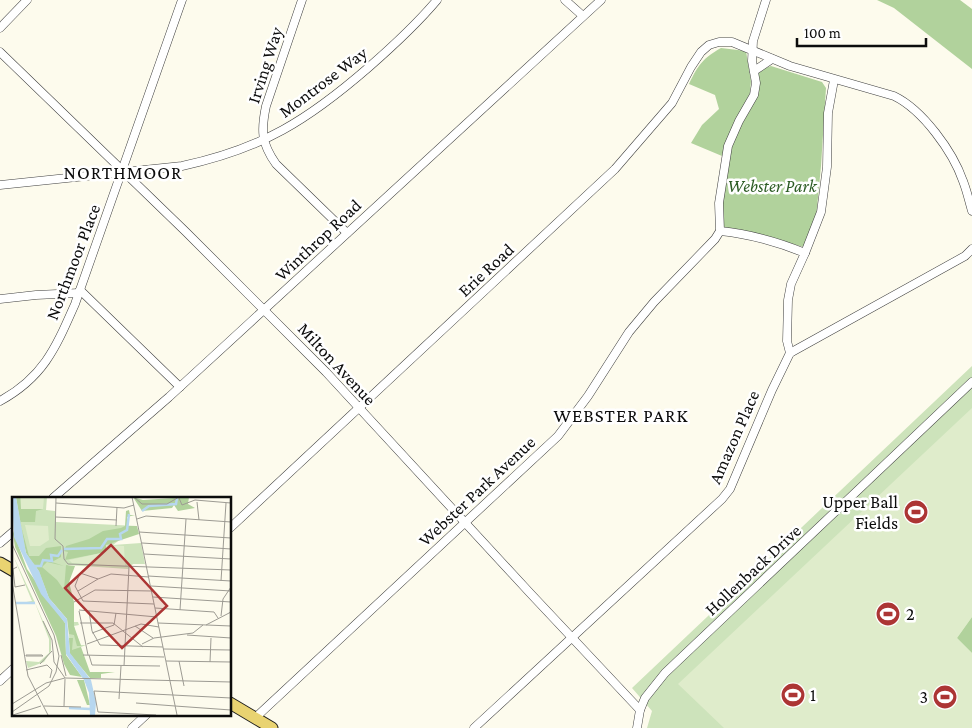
<svg xmlns="http://www.w3.org/2000/svg" width="972" height="728" font-family="'Crimson Pro',serif">
  <style>
    .green { fill: #cde3bb }
    .forest { fill: #b1d29c }
    .pitch { fill: #dfeccb }
    .lines { fill: none; stroke-linecap: round; stroke-linejoin: round }
    .street-casing { stroke: #3f3f3f; stroke-width: 9 }
    .primary-casing { stroke: #1d1d1d; stroke-width: 13 }
    .street { stroke: #fff; stroke-width: 8 }
    .primary { stroke: #e9d371; stroke-width: 11 }
    .labels { text-anchor: middle; stroke-width: 5; stroke-linejoin: round; paint-order: stroke }
    .street-label { font-size: 18px; fill: #0c0c0c; stroke: #fff }
    .park-label { font-size: 18px; font-style: italic; fill: #2c5c24; stroke: #fff }
    .poi-label { font-size: 18px; fill: #0c0c0c; stroke: #fff; text-anchor: end }
    .neighbourhood-label { font-size: 19px; letter-spacing: 1px; fill: #0c0c0c; stroke: #fff }
    .inset-river { fill: none; stroke: #b7d7ef; stroke-width: 2.5 }
    .inset-road { fill: none; stroke: #9d9b93; stroke-width: 1 }
    .view { fill: #ac3534; fill-opacity: 0.15; stroke: #ac3534; stroke-width: 2.5 }
    .inset-edge { fill: none; stroke: #0c0c0c; stroke-width: 2.5 }
  </style>
  <rect width="100%" height="100%" fill="#fdfbed"/>
  <polygon class="green" points="972,366 972,728 647,728 652,711 632,688"/>
  <g class="forest">
    <polygon points="877,0 960,0 972,9 972,69 894,8"/>
    <path d="M721,48L746,51L751,81L750,93L725,145L722,156L691,143L702,125L719,109L715,95L689,84C698,65 703,58 721,48Z"/>
    <path d="M771,66L822,82L826,88L821,166L816,218L804,247L724,227C720,201 725,163 735,139C745,112 760,106 758,74L763,69Z"/>
    <polygon points="972,617 972,653 957,638"/>
  </g>
  <polygon class="pitch" points="972,408 972,617 957,638 972,653 972,728 724,728 678,684"/>
  <g class="lines">
    <defs>
      <g id="street">
        <path d="M302,0L266,106C261,130 261,143 276,164L347,233"/>
        <polyline points="565,0 583,16"/>
        <polyline points="0,28 27,0"/>
        <polyline points="0,52 186,232 326,372 530,593 640,710"/>
        <polyline points="754,71 772,59"/>
        <path d="M0,185L182,166C262,149 308,120 369,67C393,46 416,25 437,0"/>
        <path d="M720,231C750,234 778,242 805,253"/>
        <polyline points="80,290 180,387"/>
        <polyline points="0,299 36,295 79,293"/>
        <polyline points="790,353 787,341 788,300 791,284 805,253 821,212 827,167 828,113 834,80"/>
        <path d="M0,401C44,377 56,347 75,304L182,0"/>
        <polyline points="53,498 169,397 601,0"/>
        <path d="M230,528L615,169L672,103L691,67L701,52L709,45L719,42H732L790,66L894,96C923,110 953,152 963,181C967,191 969,201 972,211"/>
        <polyline points="0,543 14,531"/>
        <polyline points="0,681 14,668"/>
        <polyline points="255,718 558,436 588,396 629,332 654,302 715,239 720,231 719,203 728,146 739,121 754,95 756,83 752,61 753,41 766,0"/>
        <polyline points="132,728 147,714"/>
        <polyline points="474,728 722,499 730,489 772,390 790,353 965,256 972,249"/>
        <polyline points="637,728 640,710 645,698 665,673 972,382"/>
      </g>
      <g id="primary">
        <polyline points="0,563 14,571"/>
        <polyline points="230,703 272,728"/>
      </g>
    </defs>
    <use href="#street" class="street-casing"/>
    <use href="#primary" class="primary-casing"/>
    <use href="#street" class="street"/>
    <use href="#primary" class="primary"/>
  </g>
  <defs>
    <symbol id="stadium-disc" viewBox="-11 -11 22 22"><circle r="9.5" fill="#ac3534" stroke="#fff"/><path d="M0-5a6.5 5 0 1 0 0 10a6.5 5 0 1 0 0-10ZM-3.5-1.8h7v3.6h-7Z" fill="#fff"/></symbol>
  </defs>
  <g fill-rule="evenodd">
    <use href="#stadium-disc" x="902" y="498" width="28" height="28"/>
    <use href="#stadium-disc" x="874" y="600" width="28" height="28"/>
    <use href="#stadium-disc" x="779" y="681" width="28" height="28"/>
    <use href="#stadium-disc" x="931" y="683" width="28" height="28"/>
  </g>
  <g class="labels">
    <g class="street-label">
      <text transform="translate(265 65) rotate(-72)" y="6">Irving Way</text>
      <text transform="translate(323 82) rotate(-37)" y="6">Montrose Way</text>
      <text transform="translate(318 240) rotate(-43)" y="6">Winthrop Road</text>
      <text transform="translate(73 262) rotate(-69)" y="6">Northmoor Place</text>
      <text transform="translate(486 270) rotate(-43)" y="6">Erie Road</text>
      <text transform="translate(337 364) rotate(47)" y="6">Milton Avenue</text>
      <text transform="translate(734 437) rotate(-66)" y="6">Amazon Place</text>
      <text transform="translate(477 491) rotate(-43)" y="6">Webster Park Avenue</text>
      <text transform="translate(753 570) rotate(-43)" y="6">Hollenback Drive</text>
    </g>
    <g class="park-label">
      <text x="772" y="192">Webster Park</text>
    </g>
    <g class="poi-label">
      <text x="898" y="508">Upper Ball<tspan x="898" dy="21">Fields</tspan></text>
      <text x="906" y="620" text-anchor="start">2</text>
      <text x="810" y="701" text-anchor="start">1</text>
      <text x="928" y="703">3</text>
    </g>
    <g class="neighbourhood-label">
      <text x="123" y="179">NORTHMOOR</text>
      <text x="621" y="422">WEBSTER PARK</text>
    </g>
  </g>
  <g transform="translate(12 497)">
    <rect width="219" height="219" fill="#fdfbed"/>
    <path d="M4,0H35L34,13L43,14L44,25L125,29L101,48L129,46L133,67H121L116,72L56,68L61,125H66L67,128L62,129L63,134L69,148H74L69,150V153L58,154L56,120L37,101L24,69L19,67L11,46ZM0,56L24,108L39,142V154L32,165L16,171L14,164L27,165L37,156V142L23,106L3,107L20,104Z" fill="#cde3bb"/>
    <path d="M4,0H8L9,12H31L24,14L23,25H8L17,59H27L34,51L49,49V60L40,65L52,69L35,65L30,70L45,83L52,93L54,68L63,69L57,85L62,105V129L69,149H65L62,138L57,137L55,122L37,101L27,74L14,56ZM121,0L131,3L177,0L176,7L183,11L166,14L162,8L160,11L130,14ZM117,13L118,18H123L115,20V29H125L127,37L94,48V55L53,63L56,55L52,54L54,49L77,42L91,34L109,31L113,29L114,14ZM0,31L15,72L53,126L54,158L70,180L58,178L52,167L44,139L3,50ZM57,141H61L60,153L69,150L78,175H103L89,177V181H78L58,157ZM65,183H72L78,208H75Z" fill="#b1d29c"/>
    <path d="M32,0L31,12H9V0ZM13,28L36,29L37,43L28,49H18ZM94,48L112,49L113,69L60,66L57,63L94,55Z" fill="#dfeccb"/>
    <path d="M0,0H4L14,56L27,74L37,101L55,122L58,156L79,183L84,205L83,218H78L77,196L72,183L54,157L53,126L29,97L2,40Z" fill="#b7d7ef"/>
    <path class="inset-river" d="M130,14L137,9L164,7L165,1M52,52L89,51L95,42H109L108,37L115,33L117,17M22,69H29L31,63L40,64L39,58L46,59L50,53M4,106H23M57,211L78,212"/>
    <path class="inset-road" d="M44,0L43,42L51,49L52,62L56,67L219,73M120,0L165,218M122,0L130,7H155L167,0M167,1L170,8L183,3L219,6M185,5L187,23M44,6L112,11L122,8M44,20L105,23M125,22L134,19L219,25M104,29L105,10M127,35L219,41M130,46L219,52M0,47L42,138L47,159L44,175L37,189L0,215M132,57L219,62M5,70L1,72L3,90L13,88M136,79L219,84M137,80L99,77L86,82L68,76L63,89L71,104L142,107M209,84L214,6M0,85L16,179L36,218M139,89L219,94M66,94L86,82M141,100L219,105M62,105L83,93L140,94M143,111L202,115L206,121M67,113L145,120M168,113L174,22M67,114L76,158M77,114L80,134L88,148L151,150M209,119L211,102L219,90M31,124L40,143L42,165L53,181M68,126H101L131,150M146,126L219,129M194,128L219,115M123,129L141,141M80,136L102,128L104,116M175,138L219,141M75,147L129,127L147,130M130,147L142,141L181,136L191,128M151,152L219,153M14,158H30L31,159H14ZM49,158L54,179M71,158L152,160M77,158L80,168L148,169M154,164L219,165M167,164L172,189M198,165L199,141M28,167L40,154M112,169L117,70M14,173L35,168L40,173L38,181M161,198L219,201M107,202L109,169M124,206L163,209M0,207L34,186L53,181L219,185M32,209L69,210M52,209L53,182M163,209L219,213M1,218L29,209M144,218L86,215L82,194L161,198"/>
    <path class="view" d="M99,48L155,109L110,151L53,91Z"/>
    <rect width="219" height="219" class="inset-edge"/>
  </g>
  <path d="M797 38v8h129v-8" fill="none" stroke="#0c0c0c" stroke-width="2.5"/>
  <text x="804" y="38" font-size="15" fill="#0c0c0c" stroke="#ffffff" stroke-width="4" paint-order="stroke">100 m</text>
</svg>
